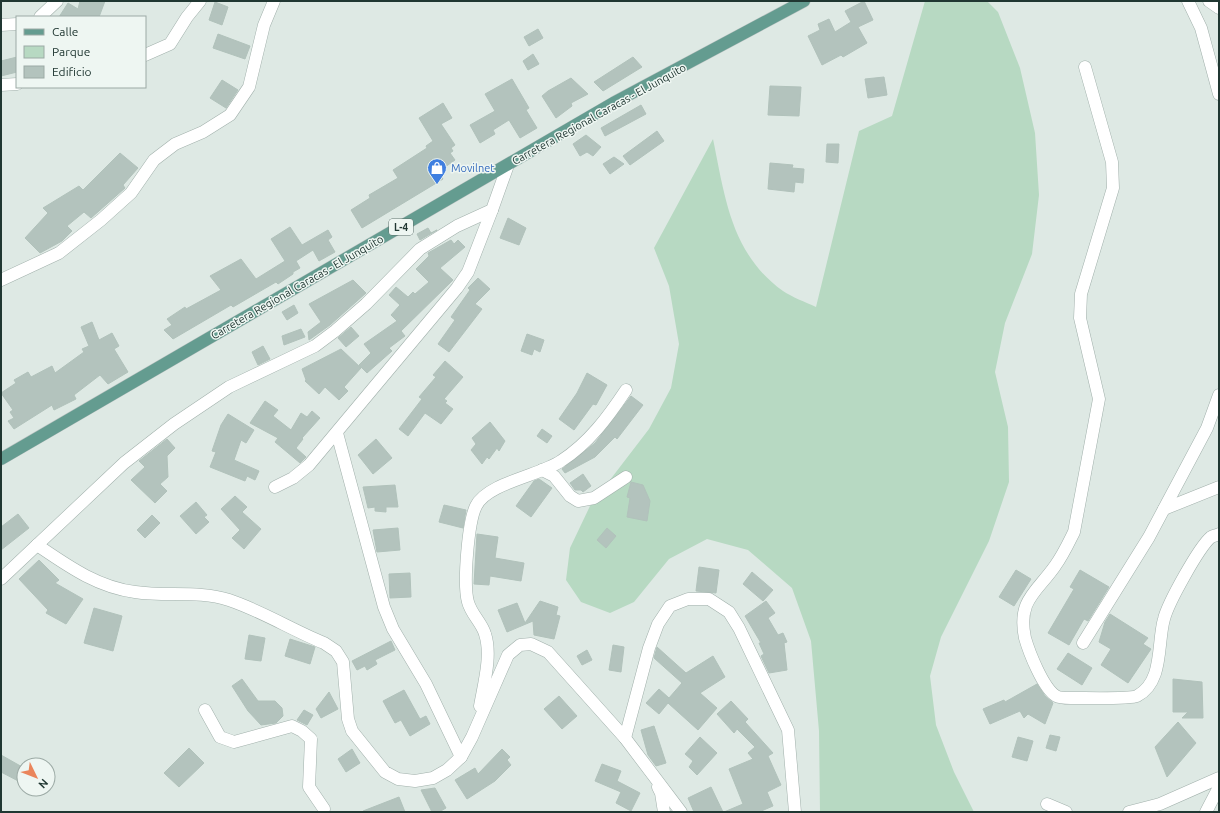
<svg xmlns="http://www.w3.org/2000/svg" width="1220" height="813" font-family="Ubuntu,sans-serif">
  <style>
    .green { fill: #b7d9c2 }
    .building { fill: #b3c3bd; stroke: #b1c2bb }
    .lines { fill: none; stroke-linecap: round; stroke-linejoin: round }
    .minor-casing { stroke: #a1b0ab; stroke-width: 13 }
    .major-casing { stroke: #bcc3c2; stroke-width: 13 }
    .minor { stroke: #fff; stroke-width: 12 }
    .major { stroke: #649c90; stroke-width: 12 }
    .labels { text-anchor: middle; stroke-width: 3; stroke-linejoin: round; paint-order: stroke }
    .shield { fill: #eef6f2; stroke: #5e706c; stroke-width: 1 }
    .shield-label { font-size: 10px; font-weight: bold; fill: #203732 }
    .street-label { font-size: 11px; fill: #203732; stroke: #eef6f2 }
    .shop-label { font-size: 11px; fill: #366cbe; stroke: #eef6f2; text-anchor: start }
  </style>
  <rect width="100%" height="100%" fill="#dee9e4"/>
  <path class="green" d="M925,1H987L998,12L1020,68L1035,133L1039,195L1032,254L1005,323L995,372L1008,427L1009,482L989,541L941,637L930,676L936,725L954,772L974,812H820L819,731L811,641L792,588L748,550L707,539L669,559L634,602L610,613L581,602L566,580L570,548L590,506L649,429L671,388L679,344L669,286L654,248L713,139C725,197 731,254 783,291C792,297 805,302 816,307L859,131L892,116Z"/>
  <g class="building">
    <polygon points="80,1 105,1 99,17 59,17 68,3 78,9"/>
    <polygon points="864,1 873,20 858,27 867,43 843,57 841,55 822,65 808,36 820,30 818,24 829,19 835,32 851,22 845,11"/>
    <polygon points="215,2 228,7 222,25 209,20"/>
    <polygon points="538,29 543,38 529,46 524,37"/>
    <polygon points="218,34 250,46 245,59 213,48"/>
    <polygon points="533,54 539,64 528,70 523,61"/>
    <polygon points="17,57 17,72 1,76 1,61"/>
    <polygon points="633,57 642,67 603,91 594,82"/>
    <polygon points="884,77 887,95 868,98 865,79"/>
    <polygon points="571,78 588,94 571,103 572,106 556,118 542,96 548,91"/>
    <polygon points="512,79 529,108 526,110 537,128 520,138 509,120 493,130 495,134 480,143 470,125 495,111 485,94"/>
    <polygon points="222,80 238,90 226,108 210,98"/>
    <polygon points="770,86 801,87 799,116 768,115"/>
    <polygon points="443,103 452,118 441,124 455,145 451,148 453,151 450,153 455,160 438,172 443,179 362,228 351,210 370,198 369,195 398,178 393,170 427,148 426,146 433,141 419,118"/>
    <polygon points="641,105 646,114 605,136 601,128"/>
    <polygon points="657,131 664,141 630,165 623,156"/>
    <polygon points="586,135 601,147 593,156 587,152 580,156 573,144"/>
    <polygon points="827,144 839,144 838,163 826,162"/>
    <polygon points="120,153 138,168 123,185 125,188 91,218 84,212 67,226 72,231 62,241 40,253 25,238 48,213 43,208 79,186 83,190"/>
    <polygon points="614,157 624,164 610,174 603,164"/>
    <polygon points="770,163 793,165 792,168 804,169 803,183 795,182 794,192 768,189"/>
    <polygon points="508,218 526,228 519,245 500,238"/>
    <polygon points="290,227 302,245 328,230 332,237 328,240 335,252 319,261 313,250 296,261 300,268 293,272 293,274 278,284 276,282 233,307 231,305 173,339 164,330 172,325 167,319 185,307 186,309 221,290 210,276 241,259 256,279 285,261 271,239"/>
    <polygon points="428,228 431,233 437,230 420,240 417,234"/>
    <polygon points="451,240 454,244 458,240 465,247 440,268 453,280 401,331 405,336 389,348 392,351 367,373 359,365 371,353 364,344 397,321 391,315 400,305 389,295 396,287 408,297 413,292 415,294 429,282 416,269 429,256 428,253"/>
    <polygon points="478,278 490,289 475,304 482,309 449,352 438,344 455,320 451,317 470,290 468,288"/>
    <polygon points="353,280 366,293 330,325 309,340 308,332 321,322 309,304"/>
    <polygon points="294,305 298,313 287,320 282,312"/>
    <polygon points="92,322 99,340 112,333 119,346 114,349 128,372 108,384 100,375 74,395 76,399 54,410 52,405 14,429 8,421 14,418 10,412 13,410 1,393 16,383 14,380 28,372 31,377 52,366 55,373 84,352 82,349 89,346 81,327"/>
    <polygon points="351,327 359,336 346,347 338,338"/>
    <polygon points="301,329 305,337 284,345 282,336"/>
    <polygon points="527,334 544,340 540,352 534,349 532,355 521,351"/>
    <polygon points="263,346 270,359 258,365 252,352"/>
    <polygon points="341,349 361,368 344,387 348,391 339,400 325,387 319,394 305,381 306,380 302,369"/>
    <polygon points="445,361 463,377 444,399 447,401 445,403 453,409 441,424 425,413 408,436 399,429 422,399 419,397 436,377 433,375"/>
    <polygon points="587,373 607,385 596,405 593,404 574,430 559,419 577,393"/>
    <polygon points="631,396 643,405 617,439 615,437 595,457 565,473 562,469 595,443"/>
    <polygon points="265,401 278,410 273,416 291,430 301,413 307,417 312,411 320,418 302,438 303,439 296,448 306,457 300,463 275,442 278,438 250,423"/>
    <polygon points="228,414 254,430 246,443 241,440 234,460 259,471 255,480 247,476 245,481 210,467 216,452 212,451 221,425"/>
    <polygon points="490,422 505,441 499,451 497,448 489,459 487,457 482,464 471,450 476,444 472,438"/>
    <polygon points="542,429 552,436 547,443 537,436"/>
    <polygon points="167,439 175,448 167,456 168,477 160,484 167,491 155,503 131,480 145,467 139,461"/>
    <polygon points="376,439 392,458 373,474 358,455"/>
    <polygon points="583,474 591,486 583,492 581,490 575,490 570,483"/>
    <polygon points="539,479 552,488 531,517 516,506 534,481"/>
    <polygon points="631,482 643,485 650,501 647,521 627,517 630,498 627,497"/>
    <polygon points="395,485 398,507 386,507 386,512 375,511 375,507 368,508 363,487"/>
    <polygon points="235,496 247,507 242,512 261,529 244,549 232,538 240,530 221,509"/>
    <polygon points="196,502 207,515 204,517 209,522 196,534 180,516"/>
    <polygon points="444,505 466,510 463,528 439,522"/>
    <polygon points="18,514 29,528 1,550 1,527"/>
    <polygon points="152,515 160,523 145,538 137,530"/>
    <polygon points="398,528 400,550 377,552 373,530"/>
    <polygon points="607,528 616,536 606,548 597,540"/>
    <polygon points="477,534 498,537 495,558 524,563 521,581 490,576 489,585 474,584"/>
    <polygon points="39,560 59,580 55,583 83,599 66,624 46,613 48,610 19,579"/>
    <polygon points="699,567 719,570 716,593 696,591"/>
    <polygon points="1016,570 1031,579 1014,606 999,597"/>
    <polygon points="1080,570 1109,587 1088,621 1084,619 1069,645 1048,633 1074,589 1070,587"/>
    <polygon points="752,572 773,590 763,601 743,584"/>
    <polygon points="410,573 411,597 390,598 389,574"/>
    <polygon points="540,601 558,607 556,615 560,616 554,639 534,635 533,621 507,632 498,610 517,603 525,623"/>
    <polygon points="766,601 775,613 768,618 778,635 783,633 787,642 784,643 787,670 769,673 761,656 764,654 759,643 761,643 745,616"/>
    <polygon points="94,608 122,616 113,651 84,643"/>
    <polygon points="1110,614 1148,638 1143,644 1151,649 1128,683 1101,665 1111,649 1099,642 1105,622"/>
    <polygon points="249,635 265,638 261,661 245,659"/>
    <polygon points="290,639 315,647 310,664 285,656"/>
    <polygon points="391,641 395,650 375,660 377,664 367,670 365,666 357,670 352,661"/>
    <polygon points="613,645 624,647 621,672 609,670"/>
    <polygon points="657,647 686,673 713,656 725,677 700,693 717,708 698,730 668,703 659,714 646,703 659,689 669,698 682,683 654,658"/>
    <polygon points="587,650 592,660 582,665 577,656"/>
    <polygon points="1068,653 1092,668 1082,685 1057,669"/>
    <polygon points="242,679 258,701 275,701 282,708 283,716 276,723 261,725 248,711 232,686"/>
    <polygon points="1173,679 1202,682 1203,718 1182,718 1188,712 1173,712"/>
    <polygon points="1037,684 1045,696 1053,703 1045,724 1028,714 1024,718 1020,711 990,724 983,709 1004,700 1005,702"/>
    <polygon points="404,690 420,719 426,716 430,724 410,736 401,720 395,723 383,701"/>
    <polygon points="329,692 338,709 321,718 316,709"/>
    <polygon points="559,696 577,716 562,729 544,709"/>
    <polygon points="731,701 748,719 745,722 773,753 768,756 781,785 767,792 773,806 759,812 724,812 743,804 729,769 753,759 748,753 755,747 737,729 734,733 717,714"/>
    <polygon points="304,710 313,715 307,725 297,720"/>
    <polygon points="1178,722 1196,743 1167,777 1155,747"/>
    <polygon points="654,726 666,763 656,766 648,755 641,730"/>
    <polygon points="1050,735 1060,737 1056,751 1046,748"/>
    <polygon points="700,737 717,753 697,775 689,767 693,761 685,754"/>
    <polygon points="1018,737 1033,741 1027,761 1012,757"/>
    <polygon points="189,748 204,763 179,787 164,773"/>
    <polygon points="352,749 360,763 346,772 338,759"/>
    <polygon points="502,749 510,757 507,760 511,765 495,781 467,799 455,780 475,768 478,774"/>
    <polygon points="1,755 24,768 24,784 1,772"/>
    <polygon points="602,764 621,771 617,781 640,793 631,811 616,803 621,792 595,781"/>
    <polygon points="711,787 723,812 694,812 688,798"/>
    <polygon points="435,788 446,808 439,812 432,812 421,790"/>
    <polygon points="399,797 405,812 363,812 363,811"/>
  </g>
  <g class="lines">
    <defs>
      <g id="minor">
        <polyline points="1188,1 1201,28 1219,94"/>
        <polyline points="1209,1 1219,8"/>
        <polyline points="40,17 57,1"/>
        <polyline points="1,25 17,24"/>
        <polyline points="145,55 170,44 187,17 200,1"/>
        <path d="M1085,67L1112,162L1113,188L1081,294L1080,318L1099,399L1074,532C1068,544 1063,555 1055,566C1037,592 1017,600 1025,638C1029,652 1043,688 1056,696C1062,699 1071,698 1077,698C1088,698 1130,699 1137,696C1164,682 1157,643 1164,619C1168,603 1199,547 1211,537C1213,536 1217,535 1219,534"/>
        <polyline points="1,85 17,84"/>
        <polyline points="1,280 59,253 101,220 131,193 154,160 175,144 203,132 230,115 249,87 264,25 274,1"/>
        <polyline points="337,433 384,607 393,629 426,684 461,757"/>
        <polyline points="542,470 554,476 570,496 578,501 594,498 626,477"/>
        <polyline points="275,487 293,478 309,465 457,288 468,272 492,210"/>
        <polyline points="1164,509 1219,487"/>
        <path d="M37,545C68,566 97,587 135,592C166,597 198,590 229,600C262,611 292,630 324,643L336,651L343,662L348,719L352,731L385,772L398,779L415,781L433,778L447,770L461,757L472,737L508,655L520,645L531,644L548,652L625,738L681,812"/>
        <polyline points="1,579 124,463 174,424 229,387 315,346 335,331 366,304 420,249 457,226 492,210 508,165"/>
        <polyline points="1083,643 1149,537 1207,428 1219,395"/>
        <path d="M480,706C484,683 492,655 485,634C482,623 471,614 468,602C463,584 468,522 476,506C487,483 541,475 561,461C589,443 608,417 626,390"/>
        <polyline points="205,710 220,737 234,742 292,726 302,731 311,739 309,787 324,809"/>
        <polyline points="625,738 649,648 658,624 670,606 688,599 709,599 729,612 739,628 788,730 795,812"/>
        <polyline points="658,787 661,793 664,812"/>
        <polyline points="1047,804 1066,812"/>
        <polyline points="1129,812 1160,804 1219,778"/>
        <polyline points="1206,812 1219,787"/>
      </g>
      <polyline id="major" points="1,459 615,102 804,1"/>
    </defs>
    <use href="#minor" class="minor-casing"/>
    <use href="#major" class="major-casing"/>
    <use href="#minor" class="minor"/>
    <use href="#major" class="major"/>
  </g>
  <defs>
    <symbol id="shop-pin" viewBox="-11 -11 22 30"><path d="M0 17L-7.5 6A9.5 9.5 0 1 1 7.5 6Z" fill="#3f7fe0" stroke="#eef6f2"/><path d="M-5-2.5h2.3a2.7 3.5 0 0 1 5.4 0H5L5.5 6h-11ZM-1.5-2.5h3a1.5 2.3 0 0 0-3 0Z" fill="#fff"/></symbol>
  </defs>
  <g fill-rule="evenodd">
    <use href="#shop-pin" x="426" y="157" width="22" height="30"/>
  </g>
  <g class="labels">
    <rect class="shield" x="389" y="219" width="24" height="16" rx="3"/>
    <g class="shield-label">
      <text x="401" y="231">L-4</text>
    </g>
    <g class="street-label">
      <text transform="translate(599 114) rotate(-29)" y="4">Carretera Regional Caracas - El Junquito</text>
      <text transform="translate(297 287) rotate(-30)" y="4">Carretera Regional Caracas - El Junquito</text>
    </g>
    <g class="shop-label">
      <text x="451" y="172">Movilnet</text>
    </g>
  </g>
  <rect width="1220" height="813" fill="none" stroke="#203732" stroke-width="4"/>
  <rect x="16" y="16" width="130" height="72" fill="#eef6f2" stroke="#9caaa5"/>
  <rect x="24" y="29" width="20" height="6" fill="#649c90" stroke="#9caaa5"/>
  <text x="52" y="36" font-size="12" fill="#203732">Calle</text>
  <rect x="24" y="46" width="20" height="12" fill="#b7d9c2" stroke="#9caaa5"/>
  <text x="52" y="56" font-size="12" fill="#203732">Parque</text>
  <rect x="24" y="66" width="20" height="12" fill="#b3c3bd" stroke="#9caaa5"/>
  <text x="52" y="76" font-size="12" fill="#203732">Edificio</text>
  <g transform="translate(36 777) rotate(133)"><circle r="19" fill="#eef6f2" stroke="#9caaa5"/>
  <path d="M0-3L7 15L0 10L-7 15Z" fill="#ea855b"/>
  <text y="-6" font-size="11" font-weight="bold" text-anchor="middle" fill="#203732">N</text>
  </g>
</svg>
